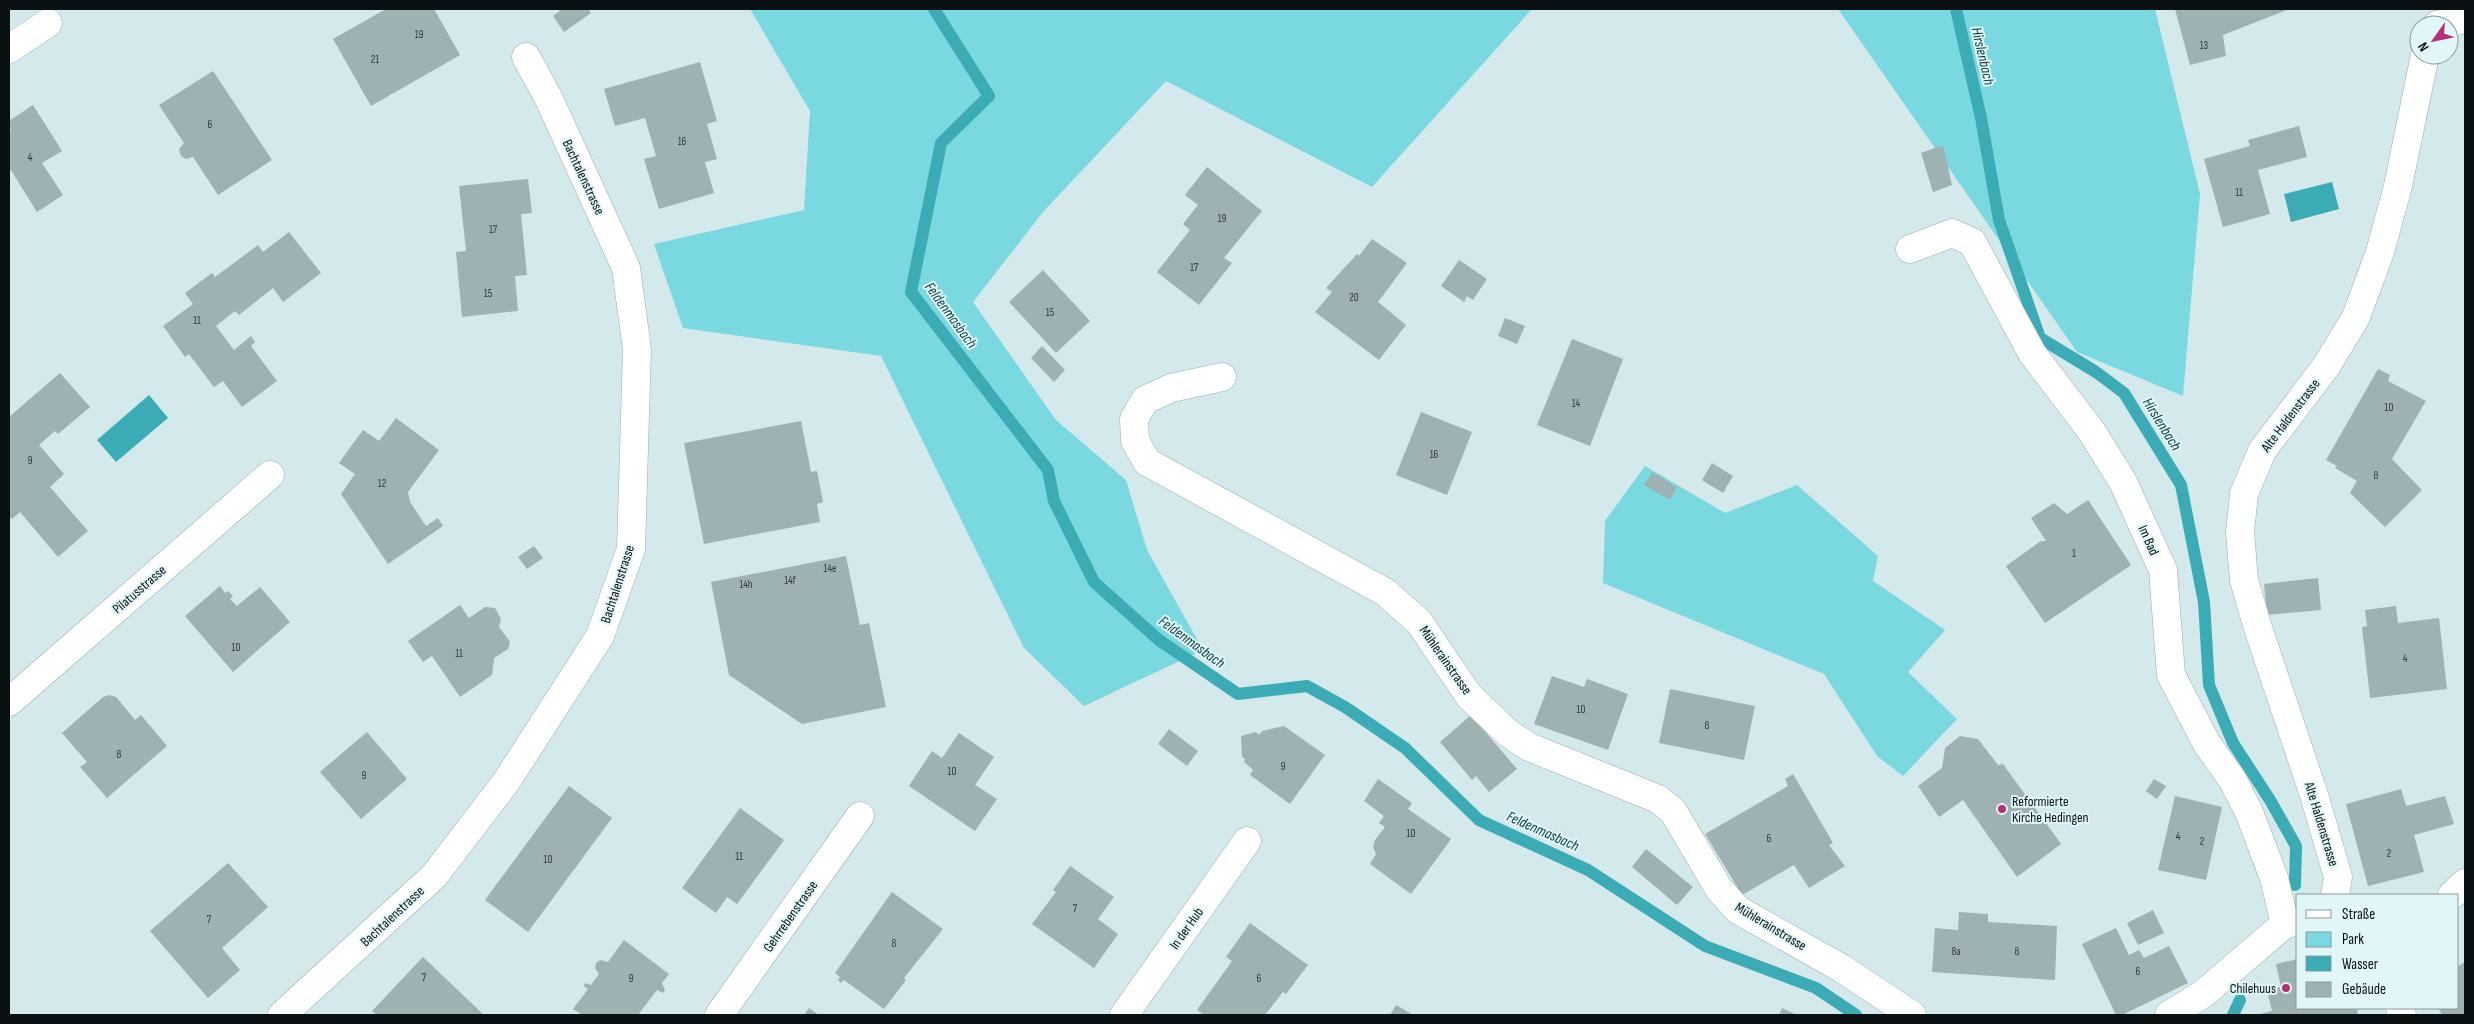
<svg xmlns="http://www.w3.org/2000/svg" width="2474" height="1024" font-family="'Sofia Sans Condensed',sans-serif">
  <style>
    .green { fill: #7ad8e0 }
    .water { fill: #3bacb5 }
    .lines { fill: none; stroke-linecap: round; stroke-linejoin: round }
    .stream { stroke: #3bacb5; stroke-width: 12 }
    .building { fill: #9eb1b3 }
    .minor-casing { stroke: #99acae; stroke-width: 29 }
    .minor { stroke: #fff; stroke-width: 28 }
    .poi-dot { fill: #b53177; stroke: #e1f6f8; stroke-width: 2 }
    .labels { text-anchor: middle; stroke-width: 4; stroke-linejoin: round; paint-order: stroke }
    .number-label { font-size: 11px; fill: #2f393a }
    .street-label { font-size: 14px; fill: #0a1112; stroke: #e1f6f8 }
    .poi-label { font-size: 14px; fill: #0a1112; stroke: #e1f6f8; text-anchor: start }
    .water-label { font-size: 15px; font-style: italic; fill: #0d4144; stroke: #e1f6f8 }
  </style>
  <rect width="100%" height="100%" fill="#d4e9eb"/>
  <g class="green">
    <polygon points="750,9 1532,9 1372,187 1166,81 1043,212 973,302 1056,420 1126,480 1147,550 1203,650 1084,706 1024,648 881,356 683,328 654,244 804,210 810,111"/>
    <polygon points="1838,9 2155,9 2200,194 2183,396 2077,352"/>
    <polygon points="1645,466 1725,513 1797,485 1878,556 1873,581 1945,630 1908,672 1957,719 1903,776 1877,756 1824,674 1603,583 1605,521"/>
  </g>
  <g class="water">
    <polygon points="2332,182 2339,209 2291,222 2284,194"/>
    <polygon points="149,395 168,418 116,462 97,440"/>
  </g>
  <g class="lines">
    <g class="stream">
      <polyline points="934,9 989,96 941,143 911,292 1048,470 1054,501 1094,582 1159,640 1238,694 1307,686 1345,707 1405,748 1479,820 1588,870 1705,946 1816,988 1856,1015"/>
      <polyline points="1956,9 1981,118 1999,220 2040,338 2096,372 2124,393 2181,485 2204,602 2209,685 2233,743 2270,800 2296,846 2295,885"/>
      <polyline points="2233,1015 2240,1000"/>
    </g>
  </g>
  <g class="building">
    <polygon points="386,9 434,9 460,55 371,106 333,39"/>
    <polygon points="558,9 588,9 591,13 564,32 553,16 560,11"/>
    <polygon points="2175,9 2289,9 2223,35 2226,56 2190,65"/>
    <polygon points="700,62 717,121 707,124 717,159 705,162 714,193 659,209 644,159 656,156 645,118 615,126 604,89"/>
    <polygon points="213,71 272,160 218,195 193,157 186,159 181,156 179,149 184,143 159,105"/>
    <polygon points="33,105 62,151 42,163 63,195 37,212 9,167 9,133 11,132 9,121"/>
    <polygon points="2299,126 2307,157 2258,170 2270,214 2223,227 2204,159 2250,146 2248,140"/>
    <polygon points="1943,145 1952,185 1933,192 1921,153"/>
    <polygon points="1207,167 1262,211 1224,258 1232,263 1199,305 1157,272 1190,230 1183,224 1198,205 1185,195"/>
    <polygon points="528,179 532,213 521,214 527,275 515,276 518,311 462,317 456,252 466,251 459,186"/>
    <polygon points="289,232 321,273 283,302 273,288 239,315 235,311 216,326 234,350 251,336 255,342 251,346 277,381 242,407 223,381 214,387 189,354 185,357 163,326 193,304 185,293 212,273 215,277 258,245 263,252"/>
    <polygon points="1372,239 1407,263 1378,302 1406,325 1379,360 1315,312 1332,292 1326,288 1357,254 1359,256"/>
    <polygon points="1459,260 1487,279 1473,300 1467,296 1464,302 1441,286"/>
    <polygon points="1043,270 1090,321 1056,353 1009,302"/>
    <polygon points="1505,318 1525,326 1517,344 1498,336"/>
    <polygon points="1572,339 1623,359 1590,446 1537,425"/>
    <polygon points="1042,346 1065,370 1054,382 1031,358"/>
    <polygon points="2378,369 2390,375 2388,381 2426,401 2392,459 2422,490 2385,527 2350,493 2357,481 2335,468 2337,466 2326,460"/>
    <polygon points="60,373 90,407 58,434 55,431 39,445 64,474 50,487 88,531 58,557 20,512 12,519 9,516 9,417"/>
    <polygon points="1421,412 1472,432 1447,495 1396,475"/>
    <polygon points="396,418 439,450 408,492 410,502 426,526 438,518 443,526 388,564 341,494 355,474 339,463 363,430 379,441"/>
    <polygon points="801,421 811,472 817,471 823,502 817,504 820,522 704,544 684,443"/>
    <polygon points="1712,463 1733,476 1723,493 1702,480"/>
    <polygon points="1652,472 1677,487 1670,500 1644,485"/>
    <polygon points="2088,500 2131,565 2045,623 2006,566 2041,541 2046,541 2031,518 2054,503 2067,514"/>
    <polygon points="534,546 543,558 527,569 518,557"/>
    <polygon points="846,556 860,625 869,623 886,707 802,724 729,675 711,582"/>
    <polygon points="2318,578 2321,610 2267,615 2264,584"/>
    <polygon points="220,586 225,593 228,591 233,596 230,599 237,606 260,587 290,622 233,672 185,616"/>
    <polygon points="460,605 469,618 485,607 495,608 501,619 499,627 510,642 508,649 494,658 492,675 460,697 432,656 423,662 408,641"/>
    <polygon points="2396,606 2398,623 2439,618 2447,689 2370,698 2362,627 2367,626 2365,610"/>
    <polygon points="1552,676 1584,687 1587,679 1628,694 1608,750 1534,724"/>
    <polygon points="1670,689 1755,706 1744,760 1659,743"/>
    <polygon points="109,695 116,697 135,720 141,715 167,746 107,798 80,767 87,762 62,733 103,697"/>
    <polygon points="1471,715 1517,769 1489,792 1476,776 1472,780 1440,742"/>
    <polygon points="1284,726 1325,755 1290,804 1250,775 1253,770 1244,762 1245,759 1242,757 1241,736 1256,732 1259,735 1262,731"/>
    <polygon points="1169,729 1198,751 1187,766 1158,744"/>
    <polygon points="367,732 407,779 361,819 320,772"/>
    <polygon points="959,733 994,757 975,785 997,799 975,831 909,786 932,751 942,758"/>
    <polygon points="1960,736 1978,739 1998,765 2003,764 2061,844 2017,877 1963,800 1939,817 1918,786 1942,768 1945,748"/>
    <polygon points="1793,774 1833,843 1829,845 1845,866 1809,888 1794,865 1742,895 1705,834 1788,786 1785,779"/>
    <polygon points="1378,779 1412,803 1408,809 1451,839 1411,894 1370,864 1376,854 1373,847 1375,840 1385,827 1379,823 1384,816 1364,801"/>
    <polygon points="2154,779 2166,786 2157,799 2146,791"/>
    <polygon points="569,786 612,818 528,932 485,900"/>
    <polygon points="2401,789 2406,806 2445,796 2454,824 2414,835 2424,872 2368,886 2346,804"/>
    <polygon points="2175,796 2222,807 2206,880 2158,870"/>
    <polygon points="740,808 784,840 737,904 727,897 716,913 682,888"/>
    <polygon points="1646,849 1693,887 1677,905 1632,867"/>
    <polygon points="228,863 268,907 222,948 240,970 208,998 150,931"/>
    <polygon points="1070,866 1114,897 1098,919 1118,934 1094,968 1032,924 1056,892 1053,890"/>
    <polygon points="892,892 943,929 904,978 906,980 884,1009 844,980 841,983 838,980 840,977 835,973"/>
    <polygon points="2153,910 2164,933 2138,945 2127,923"/>
    <polygon points="1959,912 1988,914 1988,922 2057,926 2055,980 1932,972 1935,928 1958,930"/>
    <polygon points="1250,923 1308,965 1286,994 1283,992 1265,1015 1204,1015 1197,1010 1232,961 1226,957"/>
    <polygon points="2116,928 2129,955 2139,950 2144,958 2169,946 2188,983 2122,1015 2116,1015 2082,944"/>
    <polygon points="624,940 669,974 662,983 665,990 663,993 657,990 638,1015 582,1015 573,1009 588,989 584,986 585,983 591,985 599,974 595,968 596,963 600,960 608,962"/>
    <polygon points="423,957 466,998 484,1015 377,1015 372,1011"/>
    <polygon points="2298,959 2298,1008 2357,1008 2358,1015 2256,1015 2272,1011 2267,990 2281,987 2276,964"/>
    <polygon points="2465,962 2465,1015 2442,1015 2438,1008 2458,1008 2458,966"/>
    <polygon points="1396,1005 1413,1015 1390,1015"/>
    <polygon points="809,1008 819,1015 804,1015"/>
    <polygon points="1782,1008 1797,1015 1779,1015"/>
  </g>
  <g class="lines">
    <defs>
      <g id="minor">
        <polyline points="2437,25 2465,19"/>
        <polyline points="9,49 48,23"/>
        <polyline points="1910,249 1952,233 1972,242 2032,353 2092,432 2123,482 2163,570 2171,675 2207,744 2232,779 2249,812 2274,878 2285,924"/>
        <polyline points="1222,377 1171,388 1145,400 1134,419 1135,441 1147,462 1385,592 1419,622 1469,696 1508,733 1529,747 1658,799 1673,811 1719,889 1738,910 1841,968 1912,1015"/>
        <polyline points="9,702 270,475"/>
        <polyline points="2335,895 2338,877 2315,798 2257,625 2244,580 2240,532 2244,494 2262,451 2327,365 2356,317 2380,252 2398,186 2425,55"/>
        <polyline points="2452,895 2465,883"/>
        <polyline points="2400,1008 2402,1015"/>
        <polyline points="282,1015 434,876 506,782 600,636 631,549 637,349 626,268 549,99 526,57"/>
        <polyline points="719,1015 860,816"/>
        <polyline points="1124,1015 1247,841"/>
        <polyline points="2169,1015 2203,994 2285,924 2298,922"/>
      </g>
    </defs>
    <use href="#minor" class="minor-casing"/>
    <use href="#minor" class="minor"/>
  </g>
  <g class="poi-dot">
    <circle cx="2002" cy="809" r="5"/>
    <circle cx="2286" cy="988" r="5"/>
  </g>
  <g class="labels">
    <g class="number-label">
      <text x="419" y="38">19</text>
      <text x="2204" y="49">13</text>
      <text x="375" y="63">21</text>
      <text x="210" y="128">6</text>
      <text x="682" y="145">16</text>
      <text x="30" y="161">4</text>
      <text x="2239" y="196">11</text>
      <text x="1222" y="222">19</text>
      <text x="493" y="233">17</text>
      <text x="1194" y="271">17</text>
      <text x="488" y="297">15</text>
      <text x="1354" y="301">20</text>
      <text x="1050" y="316">15</text>
      <text x="197" y="324">11</text>
      <text x="1576" y="407">14</text>
      <text x="2389" y="411">10</text>
      <text x="1434" y="458">16</text>
      <text x="30" y="464">9</text>
      <text x="2376" y="479">8</text>
      <text x="382" y="487">12</text>
      <text x="2074" y="557">1</text>
      <text x="830" y="572">14e</text>
      <text x="790" y="584">14f</text>
      <text x="746" y="588">14h</text>
      <text x="236" y="651">10</text>
      <text x="459" y="657">11</text>
      <text x="2405" y="662">4</text>
      <text x="1581" y="713">10</text>
      <text x="1707" y="729">8</text>
      <text x="119" y="758">8</text>
      <text x="1283" y="770">9</text>
      <text x="952" y="775">10</text>
      <text x="364" y="779">9</text>
      <text x="1411" y="837">10</text>
      <text x="2178" y="840">4</text>
      <text x="1769" y="842">6</text>
      <text x="2202" y="845">2</text>
      <text x="2389" y="857">2</text>
      <text x="739" y="860">11</text>
      <text x="548" y="863">10</text>
      <text x="1075" y="912">7</text>
      <text x="209" y="923">7</text>
      <text x="894" y="947">8</text>
      <text x="1956" y="955">8a</text>
      <text x="2017" y="955">8</text>
      <text x="2138" y="975">6</text>
      <text x="424" y="981">7</text>
      <text x="631" y="982">9</text>
      <text x="1259" y="982">6</text>
    </g>
    <g class="street-label">
      <text transform="translate(584 177) rotate(65)" y="5">Bachtalenstrasse</text>
      <text transform="translate(2290 415) rotate(-53)" y="5">Alte Haldenstrasse</text>
      <text transform="translate(2149 540) rotate(66)" y="5">Im Bad</text>
      <text transform="translate(617 584) rotate(-72)" y="5">Bachtalenstrasse</text>
      <text transform="translate(139 589) rotate(-41)" y="5">Pilatusstrasse</text>
      <text transform="translate(1446 660) rotate(55)" y="5">Mühlerainstrasse</text>
      <text transform="translate(2322 824) rotate(73)" y="5">Alte Haldenstrasse</text>
      <text transform="translate(392 916) rotate(-43)" y="5">Bachtalenstrasse</text>
      <text transform="translate(790 916) rotate(-55)" y="5">Gehrrebenstrasse</text>
      <text transform="translate(1771 926) rotate(31)" y="5">Mühlerainstrasse</text>
      <text transform="translate(1186 928) rotate(-55)" y="5">In der Hub</text>
    </g>
    <g class="poi-label">
      <text x="2012" y="806">Reformierte<tspan x="2012" dy="16">Kirche Hedingen</tspan></text>
      <text x="2276" y="993" text-anchor="end">Chilehuus</text>
    </g>
    <g class="water-label">
      <text transform="translate(1983 56) rotate(77)" y="5">Hirslenbach</text>
      <text transform="translate(951 315) rotate(54)" y="5">Feldenmasbach</text>
      <text transform="translate(2162 424) rotate(58)" y="5">Hirslenbach</text>
      <text transform="translate(1192 642) rotate(36)" y="5">Feldenmasbach</text>
      <text transform="translate(1543 831) rotate(24)" y="5">Feldenmasbach</text>
    </g>
  </g>
  <rect width="2474" height="1024" fill="none" stroke="#0a1112" stroke-width="20"/>
  <rect x="2296" y="894" width="162" height="115" fill="#e1f6f8" stroke="#8b9a9c"/>
  <rect x="2306" y="910" width="25" height="8" fill="#ffffff" stroke="#8b9a9c"/>
  <text x="2342" y="919" font-size="15" fill="#0a1112">Straße</text>
  <rect x="2306" y="932" width="25" height="15" fill="#7ad8e0" stroke="#8b9a9c"/>
  <text x="2342" y="944" font-size="15" fill="#0a1112">Park</text>
  <rect x="2306" y="956" width="25" height="15" fill="#3bacb5" stroke="#8b9a9c"/>
  <text x="2342" y="969" font-size="15" fill="#0a1112">Wasser</text>
  <rect x="2306" y="982" width="25" height="15" fill="#9eb1b3" stroke="#8b9a9c"/>
  <text x="2342" y="994" font-size="15" fill="#0a1112">Gebäude</text>
  <g transform="translate(2434 40) rotate(237)"><circle r="24" fill="#e1f6f8" stroke="#8b9a9c"/>
  <path d="M0-4L9 19L0 12L-9 19Z" fill="#b53177"/>
  <text y="-8" font-size="14" font-weight="bold" text-anchor="middle" fill="#0a1112">N</text>
  </g>
</svg>
